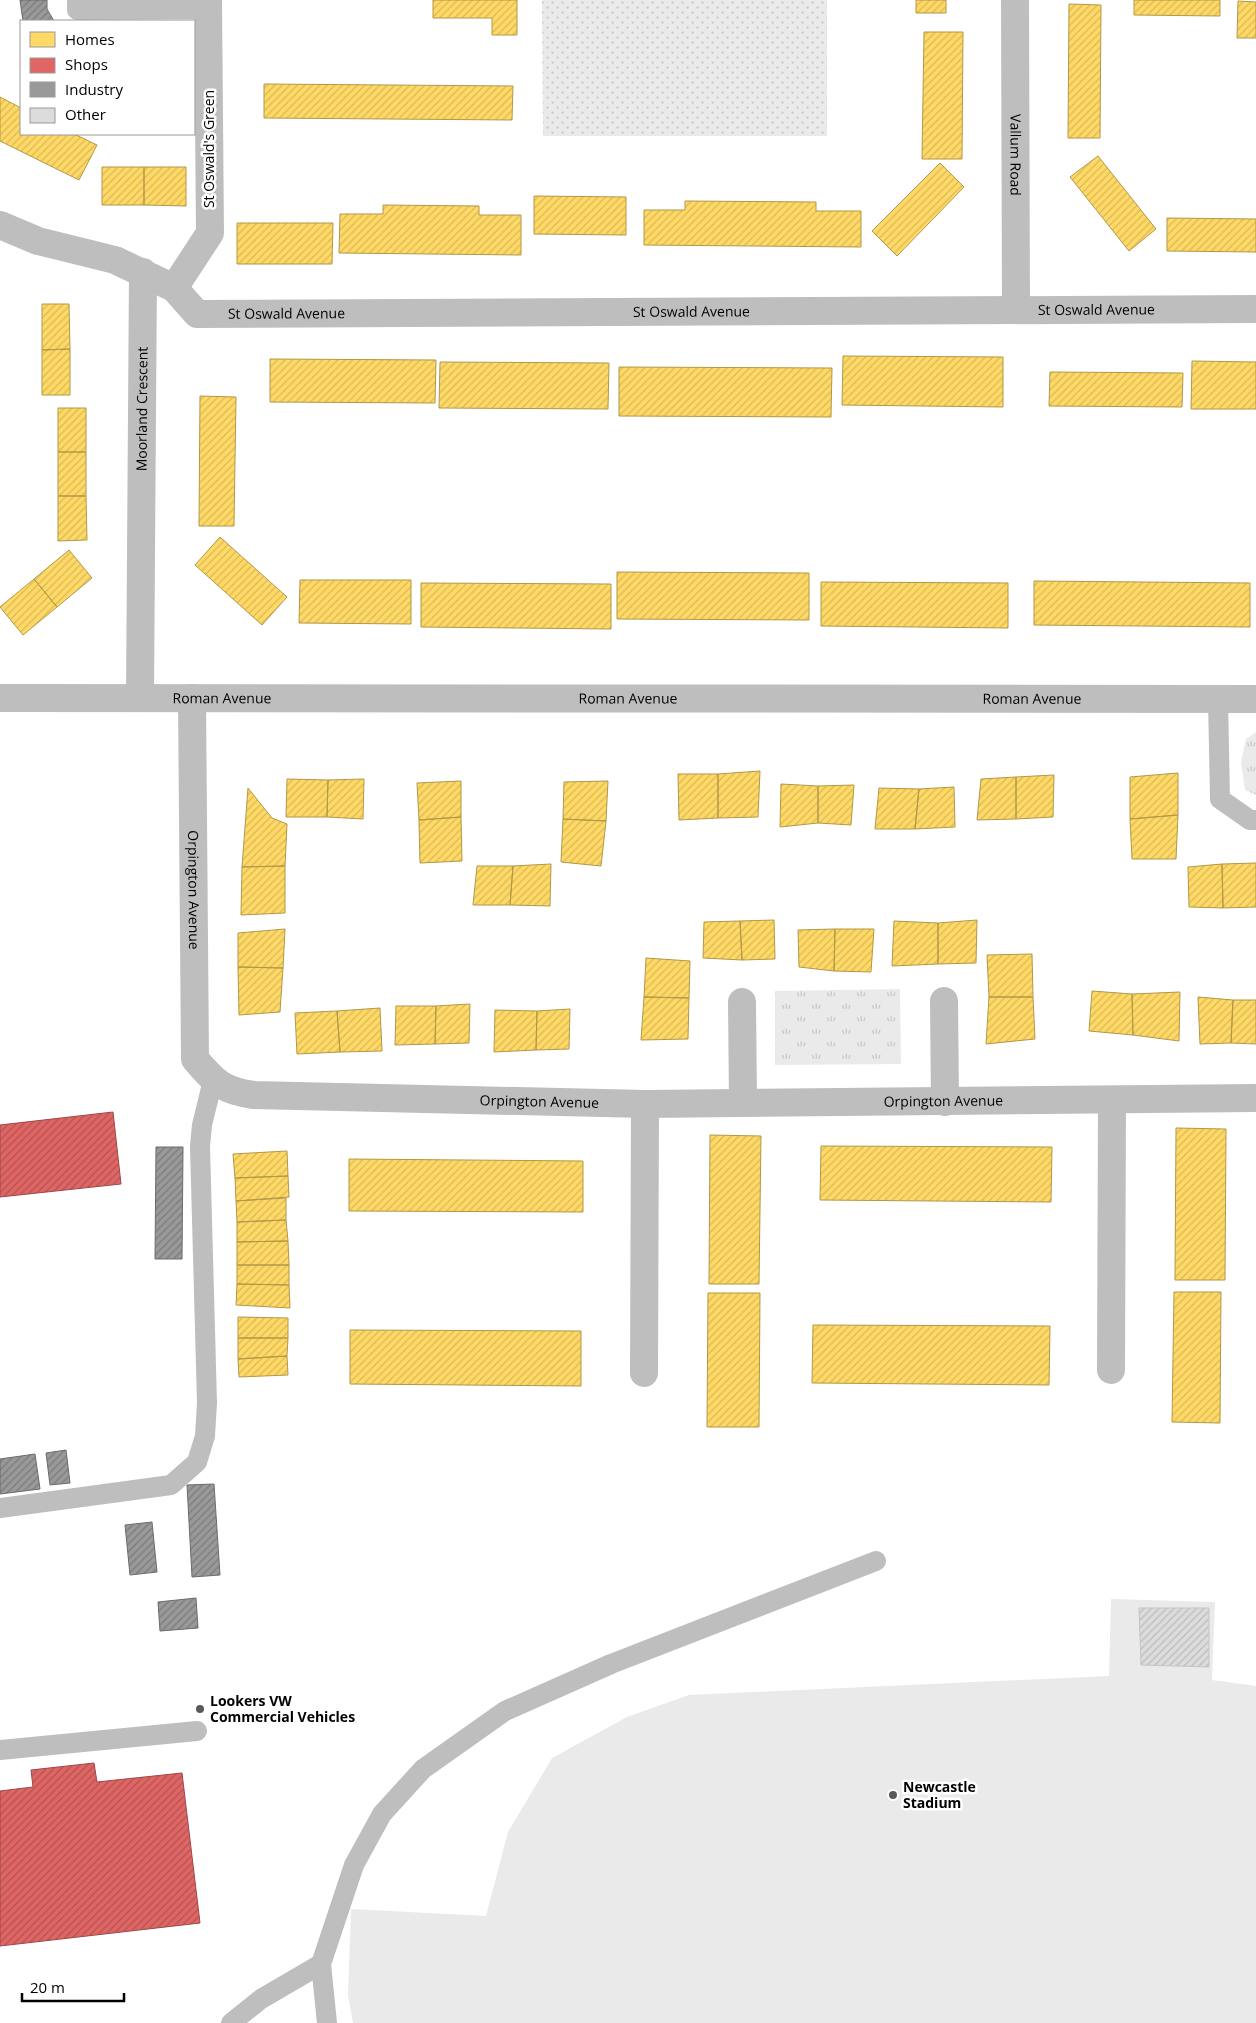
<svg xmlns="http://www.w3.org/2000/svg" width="1256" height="2023" viewBox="0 0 1256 2023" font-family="'Open Sans',sans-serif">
<defs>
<pattern id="grass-tufts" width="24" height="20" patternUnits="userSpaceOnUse" patternTransform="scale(1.25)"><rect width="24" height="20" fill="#eaeaea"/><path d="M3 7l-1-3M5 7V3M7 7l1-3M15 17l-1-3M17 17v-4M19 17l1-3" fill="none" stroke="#c7c7c7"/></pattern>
<pattern id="park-dots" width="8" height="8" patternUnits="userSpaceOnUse" patternTransform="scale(1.25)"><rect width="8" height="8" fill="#eaeaea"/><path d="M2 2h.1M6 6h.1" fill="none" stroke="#c7c7c7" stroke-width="1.8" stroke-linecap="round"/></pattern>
<pattern id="homes-hatch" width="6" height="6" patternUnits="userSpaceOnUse" patternTransform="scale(1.25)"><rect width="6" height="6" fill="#ffd966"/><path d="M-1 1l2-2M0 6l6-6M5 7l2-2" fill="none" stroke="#d9b857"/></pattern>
<pattern id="shops-hatch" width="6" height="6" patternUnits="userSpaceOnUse" patternTransform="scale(1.25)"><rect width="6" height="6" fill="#e06666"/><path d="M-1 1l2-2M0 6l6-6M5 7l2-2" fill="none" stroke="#b35252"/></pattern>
<pattern id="industry-hatch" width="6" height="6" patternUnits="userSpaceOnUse" patternTransform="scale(1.25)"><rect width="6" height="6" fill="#999"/><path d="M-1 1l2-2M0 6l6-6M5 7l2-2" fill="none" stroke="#7a7a7a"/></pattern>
<pattern id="building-hatch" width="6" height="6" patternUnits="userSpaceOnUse" patternTransform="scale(1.25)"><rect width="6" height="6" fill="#dcdcdc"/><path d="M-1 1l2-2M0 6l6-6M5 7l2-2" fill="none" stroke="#bbb"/></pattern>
</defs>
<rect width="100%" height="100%" fill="#fff"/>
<!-- grass -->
<path fill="url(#grass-tufts)" d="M 1256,732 L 1256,795 L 1245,790 L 1241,762 L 1246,739 Z
M 900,989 L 901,1064 L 775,1065 L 775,991 Z"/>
<!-- park -->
<path fill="url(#park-dots)" d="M 542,0 L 827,0 L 827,136 L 543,136 Z"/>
<!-- pitch -->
<path fill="#eaeaea" d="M 1111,1599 L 1215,1602 L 1212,1680 L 1256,1686 L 1256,2023 L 353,2023 L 348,1995 L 351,1909 L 486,1916 L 508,1832 L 552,1758 L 627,1717 L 689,1695 L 1109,1676 Z"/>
<!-- homes -->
<path fill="url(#homes-hatch)" stroke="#b29847" d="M 433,0 L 517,0 L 517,35 L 492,35 L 492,18 L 433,18 Z
M 916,0 L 946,0 L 946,13 L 916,13 Z
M 1134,0 L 1220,0 L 1220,16 L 1134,15 Z
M 1238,1 L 1256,2 L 1256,38 L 1237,38 Z
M 1069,4 L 1101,5 L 1100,138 L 1068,138 Z
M 924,32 L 963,32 L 962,159 L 922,159 Z
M 264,84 L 513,86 L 512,120 L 264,118 Z
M 0,97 L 21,108 L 21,134 L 74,134 L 97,145 L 79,180 L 0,141 Z
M 1098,156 L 1156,229 L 1129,251 L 1070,177 Z
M 940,163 L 964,187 L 897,256 L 872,231 Z
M 102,167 L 144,167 L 144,205 L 102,205 Z
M 144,167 L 186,167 L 186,206 L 144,205 Z
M 534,196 L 626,197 L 626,235 L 534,234 Z
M 685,201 L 816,202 L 816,211 L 861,211 L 861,247 L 644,245 L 644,210 L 685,210 Z
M 383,205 L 479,206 L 479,215 L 521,215 L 521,255 L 339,253 L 340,214 L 383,214 Z
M 1167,218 L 1256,219 L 1256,252 L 1167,251 Z
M 237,223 L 333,223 L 332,264 L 237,264 Z
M 42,304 L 69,304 L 70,349 L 42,350 Z
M 70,349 L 70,395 L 42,395 L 42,350 Z
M 843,356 L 1003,357 L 1003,407 L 842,405 Z
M 270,359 L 436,360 L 435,403 L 270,402 Z
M 1192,361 L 1256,362 L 1256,409 L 1191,409 Z
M 440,362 L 609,363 L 608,409 L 439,408 Z
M 619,367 L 832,368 L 831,417 L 619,416 Z
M 1050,372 L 1183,373 L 1182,407 L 1049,406 Z
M 200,396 L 236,397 L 234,526 L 199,526 Z
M 58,408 L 86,408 L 86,452 L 58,452 Z
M 58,452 L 86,452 L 86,496 L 58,496 Z
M 58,496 L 86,496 L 87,540 L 58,541 Z
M 220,537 L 287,597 L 262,625 L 195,565 Z
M 69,550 L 92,578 L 57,607 L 34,579 Z
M 617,572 L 809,573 L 809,620 L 617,619 Z
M 34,579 L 57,607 L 23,635 L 0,607 Z
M 300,580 L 411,580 L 411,624 L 299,623 Z
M 1034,581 L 1250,583 L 1250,627 L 1034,625 Z
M 821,582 L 1008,583 L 1008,628 L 821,626 Z
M 421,583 L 611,584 L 611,629 L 421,627 Z
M 760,771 L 758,817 L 718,818 L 718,774 Z
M 1178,773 L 1178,815 L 1130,819 L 1130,777 Z
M 678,774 L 718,774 L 718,818 L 679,820 Z
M 1054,775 L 1053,817 L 1016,819 L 1016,777 Z
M 1016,777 L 1016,819 L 977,820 L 981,779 Z
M 287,779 L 328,780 L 327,817 L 286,817 Z
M 364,779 L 363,819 L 327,817 L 328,780 Z
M 461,781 L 461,817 L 419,820 L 417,783 Z
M 608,781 L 606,821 L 563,819 L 564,782 Z
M 781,784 L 818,786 L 818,823 L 780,827 Z
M 854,785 L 851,825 L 818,823 L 818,786 Z
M 954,787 L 955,827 L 915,829 L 919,789 Z
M 248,788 L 272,818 L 287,824 L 285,866 L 242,867 Z
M 879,788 L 919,789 L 915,829 L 875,829 Z
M 1178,815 L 1176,859 L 1132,859 L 1130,819 Z
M 461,817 L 462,861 L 420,863 L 419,820 Z
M 563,819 L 606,821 L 601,866 L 561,862 Z
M 1256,863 L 1256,907 L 1223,908 L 1222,864 Z
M 551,864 L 550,906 L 510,905 L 513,866 Z
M 1222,864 L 1223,908 L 1189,907 L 1188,867 Z
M 285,866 L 285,913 L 241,915 L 242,867 Z
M 477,866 L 513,866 L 510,905 L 473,905 Z
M 774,920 L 775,959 L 742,960 L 740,921 Z
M 977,920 L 976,963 L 938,964 L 938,923 Z
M 740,921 L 742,960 L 703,958 L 704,922 Z
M 894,921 L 938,923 L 938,964 L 892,966 Z
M 285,929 L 283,968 L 238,967 L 238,933 Z
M 835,929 L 834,971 L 799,967 L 798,930 Z
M 835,929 L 874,929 L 871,972 L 834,971 Z
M 1032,954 L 1033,997 L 989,997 L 987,955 Z
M 646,958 L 690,961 L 689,998 L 644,997 Z
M 238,967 L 283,968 L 280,1012 L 239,1015 Z
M 1092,991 L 1132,994 L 1133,1035 L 1089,1031 Z
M 1180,992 L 1179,1041 L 1133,1035 L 1132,994 Z
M 644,997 L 689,998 L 688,1039 L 641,1040 Z
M 989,997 L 1033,997 L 1035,1039 L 986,1044 Z
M 1198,997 L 1233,1000 L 1231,1043 L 1200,1044 Z
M 1233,1000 L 1256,1000 L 1256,1044 L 1231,1043 Z
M 470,1004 L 469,1043 L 435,1044 L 436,1006 Z
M 396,1006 L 436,1006 L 435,1044 L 395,1045 Z
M 380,1008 L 382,1051 L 340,1052 L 337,1011 Z
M 570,1009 L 569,1049 L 536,1050 L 537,1011 Z
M 495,1010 L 537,1011 L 536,1050 L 494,1052 Z
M 337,1011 L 340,1052 L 297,1054 L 295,1013 Z
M 1176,1128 L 1226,1129 L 1225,1280 L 1175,1280 Z
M 710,1135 L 761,1136 L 759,1284 L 709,1284 Z
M 821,1146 L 1052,1147 L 1051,1202 L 820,1200 Z
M 287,1151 L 288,1176 L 235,1178 L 233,1154 Z
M 349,1159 L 583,1161 L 583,1212 L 349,1211 Z
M 288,1176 L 289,1197 L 236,1201 L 235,1178 Z
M 286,1198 L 286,1220 L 237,1222 L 236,1201 Z
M 286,1220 L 288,1241 L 237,1242 L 237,1222 Z
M 288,1241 L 289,1265 L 237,1265 L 237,1242 Z
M 237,1265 L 289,1265 L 289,1285 L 237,1284 Z
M 237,1284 L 289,1285 L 290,1308 L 236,1305 Z
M 1174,1292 L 1221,1292 L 1220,1423 L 1172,1422 Z
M 708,1293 L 760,1293 L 759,1427 L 707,1427 Z
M 238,1317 L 288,1318 L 288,1338 L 238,1338 Z
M 813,1325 L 1050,1326 L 1049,1385 L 812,1383 Z
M 350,1330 L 581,1331 L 581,1386 L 350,1384 Z
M 238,1338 L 288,1338 L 287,1356 L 238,1359 Z
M 287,1356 L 288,1375 L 239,1377 L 238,1359 Z"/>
<!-- shops -->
<path fill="url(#shops-hatch)" stroke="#9d4747" d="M 113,1112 L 121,1184 L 0,1197 L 0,1125 Z
M 94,1763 L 97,1782 L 182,1773 L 200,1923 L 0,1946 L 0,1791 L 33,1787 L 31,1770 Z"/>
<!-- industry -->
<path fill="url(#industry-hatch)" stroke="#6b6b6b" d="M 20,0 L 47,0 L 47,9 L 54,21 L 23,21 Z
M 156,1147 L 183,1147 L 182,1259 L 155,1259 Z
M 66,1450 L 70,1483 L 50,1485 L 46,1453 Z
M 35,1454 L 40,1489 L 0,1494 L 0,1459 Z
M 214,1484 L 220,1575 L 192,1577 L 187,1485 Z
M 152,1522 L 157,1572 L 130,1575 L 125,1525 Z
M 196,1598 L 198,1628 L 160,1631 L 158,1602 Z"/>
<!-- building -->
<path fill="url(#building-hatch)" stroke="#c5c5c5" d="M 1139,1608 L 1209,1608 L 1209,1667 L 1141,1665 Z"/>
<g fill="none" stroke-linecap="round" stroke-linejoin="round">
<!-- service -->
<path stroke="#bebebe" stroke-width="20" d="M 77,0 L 77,10 L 208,9
M 1218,699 L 1220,799 L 1250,820 L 1256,820
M 0,1508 L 171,1485 L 197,1462 L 205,1436 L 207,1403 L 200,1146 L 202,1125 L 213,1080
M 0,1750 L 197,1731
M 321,1964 L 327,2023
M 231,2023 L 261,1999 L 321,1964 L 354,1865 L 382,1814 L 423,1769 L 505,1711 L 611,1664 L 876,1561"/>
<!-- minor -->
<g stroke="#bebebe" stroke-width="28">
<path id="s1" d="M 1015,0 L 1016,310"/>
<path id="s2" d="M 0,225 L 38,241 L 115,260 L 174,288 L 197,314 L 1256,309"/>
<path d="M 174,288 L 210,233 L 208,0"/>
<path id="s3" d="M 140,697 L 143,272"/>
<path id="s4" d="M 192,698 L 195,1059 C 215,1083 224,1091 254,1095 L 645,1104 L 1256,1098"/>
<path d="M 944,1001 L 945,1102"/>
<path d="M 742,1002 L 743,1103"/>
<path d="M 1111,1370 L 1112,1101"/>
<path d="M 644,1373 L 645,1104"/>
</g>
<!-- tertiary -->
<path stroke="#bebebe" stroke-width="28" id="s5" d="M 0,698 L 1256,699"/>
</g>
<!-- markers -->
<g fill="#595959" stroke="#fff" stroke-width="2">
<circle cx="200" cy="1709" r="5"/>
<circle cx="893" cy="1795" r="5"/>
</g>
<g text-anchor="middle" stroke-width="5" stroke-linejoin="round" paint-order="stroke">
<!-- street labels -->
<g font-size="14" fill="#000" stroke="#fff">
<text transform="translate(209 149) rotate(-90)" y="5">St Oswald's Green</text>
<text dy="5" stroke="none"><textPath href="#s1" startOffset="155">Vallum Road</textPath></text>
<text dy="5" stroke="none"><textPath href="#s2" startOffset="1120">St Oswald Avenue</textPath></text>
<text dy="5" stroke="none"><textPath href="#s2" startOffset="715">St Oswald Avenue</textPath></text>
<text dy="5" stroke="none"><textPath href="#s2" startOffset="310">St Oswald Avenue</textPath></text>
<text dy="5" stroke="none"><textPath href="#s3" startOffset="288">Moorland Crescent</textPath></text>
<text dy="5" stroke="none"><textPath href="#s5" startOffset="222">Roman Avenue</textPath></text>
<text dy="5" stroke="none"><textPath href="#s5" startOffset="628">Roman Avenue</textPath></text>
<text dy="5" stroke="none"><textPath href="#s5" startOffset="1032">Roman Avenue</textPath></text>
<text dy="5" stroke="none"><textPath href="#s4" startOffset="192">Orpington Avenue</textPath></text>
<text dy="5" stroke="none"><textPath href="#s4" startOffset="718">Orpington Avenue</textPath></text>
<text dy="5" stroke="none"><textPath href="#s4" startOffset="1122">Orpington Avenue</textPath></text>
</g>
<!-- poi labels -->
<g font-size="14" font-weight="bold" fill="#000" stroke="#fff" text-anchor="start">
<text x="210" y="1706">Lookers VW<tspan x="210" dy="16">Commercial Vehicles</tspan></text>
<text x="903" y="1792">Newcastle<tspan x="903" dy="16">Stadium</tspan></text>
</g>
</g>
<!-- legend -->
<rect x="20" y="20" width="175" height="115" fill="#ffffff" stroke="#999999"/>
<rect x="30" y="32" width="25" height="15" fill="#ffd966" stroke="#999999"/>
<text x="65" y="45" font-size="15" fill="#000000">Homes</text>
<rect x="30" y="58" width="25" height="15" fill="#e06666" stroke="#999999"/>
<text x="65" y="70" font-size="15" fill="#000000">Shops</text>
<rect x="30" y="82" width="25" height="15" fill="#999999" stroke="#999999"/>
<text x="65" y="95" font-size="15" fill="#000000">Industry</text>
<rect x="30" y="108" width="25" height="15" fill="#dcdcdc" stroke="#999999"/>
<text x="65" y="120" font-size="15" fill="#000000">Other</text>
<!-- scale -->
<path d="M22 1993v8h102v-8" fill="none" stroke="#000000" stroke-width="2.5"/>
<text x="30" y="1993" font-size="15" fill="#000000" stroke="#ffffff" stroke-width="4" paint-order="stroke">20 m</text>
</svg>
